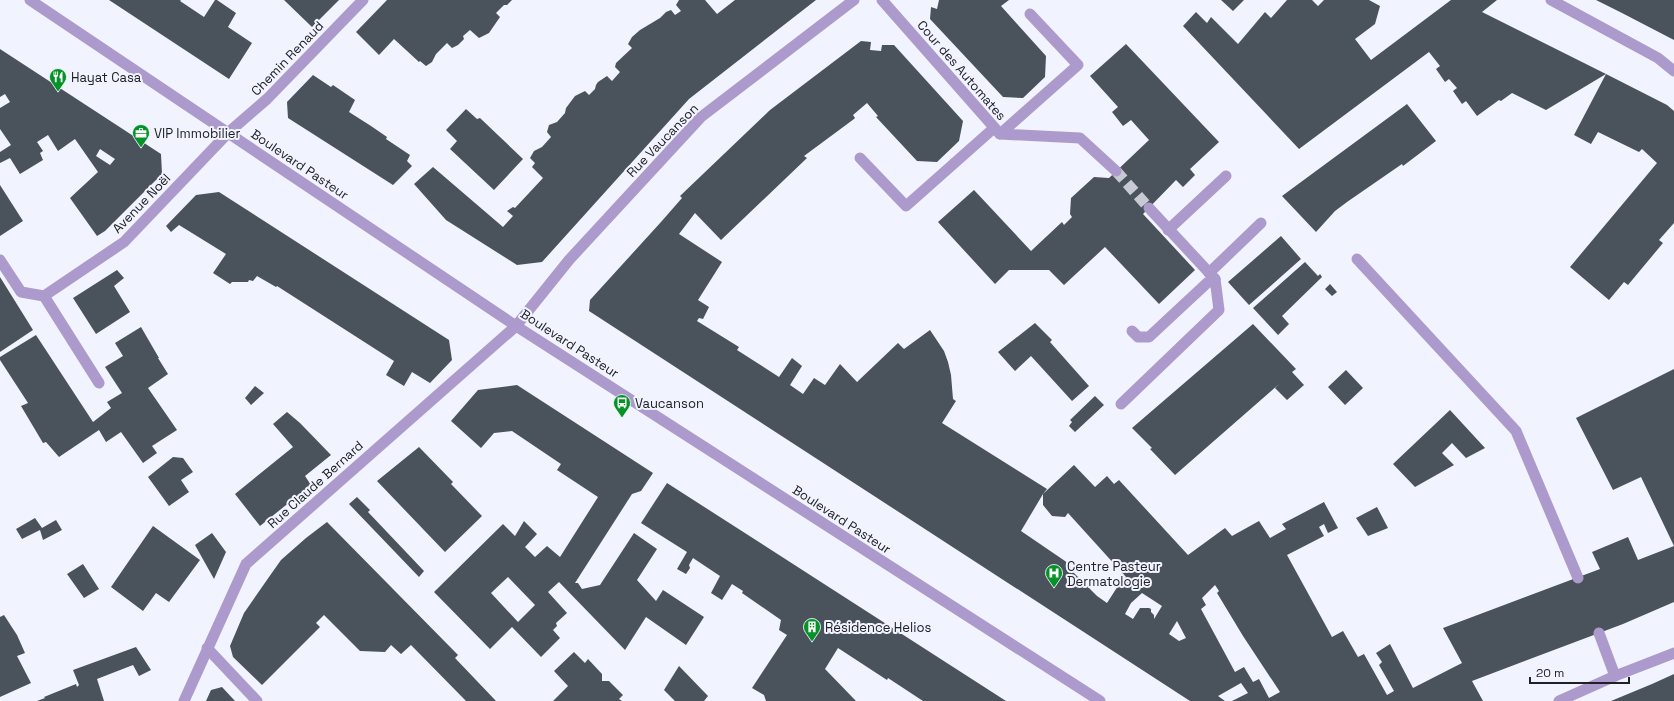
<svg xmlns="http://www.w3.org/2000/svg" width="1674" height="701" viewBox="0 0 1674 701" font-family="'Space Grotesk',sans-serif">
<rect width="100%" height="100%" fill="#f1f3fe"/>
<!-- building -->
<path fill="#4a525b" fill-rule="evenodd" d="M 109,0 L 181,0 L 180,1 L 204,17 L 215,0 L 217,0 L 236,13 L 228,27 L 252,43 L 229,79 Z
M 284,0 L 339,0 L 312,27 Z
M 387,0 L 512,0 L 507,5 L 504,5 L 496,13 L 500,17 L 489,33 L 479,38 L 470,30 L 463,36 L 464,39 L 458,45 L 452,48 L 447,43 L 436,54 L 432,62 L 426,66 L 420,61 L 419,62 L 394,39 L 379,55 L 356,32 Z
M 679,0 L 705,0 L 717,14 L 735,0 L 816,0 L 689,99 L 542,262 L 517,265 L 446,220 L 414,184 L 433,167 L 503,227 L 513,216 L 507,211 L 513,207 L 515,208 L 543,178 L 532,167 L 535,163 L 530,158 L 534,151 L 542,147 L 551,137 L 547,132 L 549,125 L 557,122 L 565,113 L 566,108 L 575,96 L 585,91 L 589,95 L 595,89 L 596,85 L 598,82 L 607,76 L 612,81 L 620,72 L 615,67 L 616,63 L 632,48 L 628,44 L 632,37 L 640,30 L 660,18 L 666,12 L 671,10 L 675,15 L 681,11 L 676,5 Z
M 939,0 L 1009,0 L 1001,6 L 1046,56 L 1045,77 L 1023,98 L 1003,97 L 930,19 L 931,7 L 937,9 Z
M 1221,0 L 1244,0 L 1233,11 Z
M 1287,0 L 1312,0 L 1318,6 L 1324,0 L 1369,0 L 1380,6 L 1375,24 L 1355,39 L 1371,60 L 1451,0 L 1497,0 L 1482,12 L 1606,74 L 1546,110 L 1512,93 L 1501,101 L 1499,100 L 1477,116 L 1466,101 L 1462,104 L 1453,91 L 1457,88 L 1449,79 L 1445,82 L 1436,69 L 1440,66 L 1429,52 L 1299,149 L 1183,26 L 1196,12 L 1207,23 L 1211,17 L 1238,44 L 1265,12 L 1271,18 Z
M 1596,0 L 1674,0 L 1674,40 L 1622,13 Z
M 861,41 L 871,42 L 870,50 L 881,51 L 882,45 L 894,45 L 963,121 L 959,141 L 937,162 L 917,161 L 876,117 L 878,116 L 867,103 L 853,115 L 855,118 L 854,119 L 804,156 L 807,158 L 721,240 L 695,213 L 679,234 L 722,262 L 698,300 L 709,307 L 703,319 L 699,318 L 697,321 L 739,347 L 737,350 L 779,377 L 792,358 L 802,366 L 790,385 L 803,394 L 814,378 L 825,385 L 840,364 L 857,382 L 898,343 L 904,349 L 930,330 L 944,351 L 948,362 L 951,375 L 953,399 L 956,401 L 942,423 L 1047,489 L 1043,494 L 1074,465 L 1095,487 L 1107,476 L 1114,484 L 1119,480 L 1188,555 L 1225,528 L 1232,536 L 1259,521 L 1270,538 L 1286,529 L 1282,524 L 1324,502 L 1338,528 L 1328,533 L 1324,524 L 1319,527 L 1324,536 L 1287,555 L 1332,637 L 1343,631 L 1358,657 L 1364,654 L 1387,695 L 1394,691 L 1379,665 L 1382,662 L 1376,653 L 1390,644 L 1413,688 L 1462,663 L 1443,628 L 1600,569 L 1592,552 L 1628,537 L 1638,560 L 1674,546 L 1641,477 L 1613,490 L 1576,418 L 1674,369 L 1674,602 L 1623,624 L 1472,681 L 1483,701 L 1232,701 L 1248,693 L 1241,683 L 1218,696 L 1225,701 L 1190,701 L 589,311 L 590,300 L 661,222 L 682,198 L 680,196 L 770,110 ZM 1043,494 L 1043,505 L 1052,516 L 1065,517 L 1068,513 L 1126,577 L 1116,589 L 1107,603 L 1097,596 L 1072,571 L 1070,565 L 1065,561 L 1021,531 ZM 1215,585 L 1219,591 L 1217,593 L 1243,636 L 1280,692 L 1269,698 L 1259,679 L 1253,682 L 1244,667 L 1235,672 L 1201,609 L 1206,605 L 1202,598 ZM 1142,593 L 1162,606 L 1154,619 L 1154,615 L 1151,612 L 1151,609 L 1149,608 L 1140,608 L 1133,619 L 1125,614 L 1131,603 ZM 1177,621 L 1186,638 L 1179,641 L 1169,634 Z
M 1126,44 L 1219,142 L 1190,169 L 1195,175 L 1183,187 L 1176,180 L 1143,214 L 1195,270 L 1159,304 L 1105,247 L 1064,285 L 1049,270 L 1009,270 L 995,284 L 938,222 L 974,190 L 1031,251 L 1062,222 L 1064,225 L 1072,217 L 1070,214 L 1071,198 L 1094,177 L 1109,178 L 1149,140 L 1131,120 L 1123,126 L 1112,112 L 1118,107 L 1090,76 Z
M 0,49 L 161,154 L 162,174 L 105,231 L 97,236 L 70,198 L 98,172 L 75,139 L 58,151 L 48,135 L 37,142 L 43,151 L 40,153 L 43,160 L 20,174 L 10,158 L 0,163 L 0,152 L 11,145 L 0,129 L 0,108 L 10,102 L 5,94 L 0,97 ZM 100,149 L 115,159 L 110,165 L 96,156 Z
M 1606,74 L 1667,105 L 1674,111 L 1674,223 L 1659,240 L 1663,243 L 1628,285 L 1624,282 L 1609,300 L 1570,267 L 1657,163 L 1642,149 L 1639,152 L 1598,132 L 1591,144 L 1574,135 Z
M 313,75 L 331,87 L 333,85 L 355,100 L 349,112 L 371,126 L 387,137 L 386,139 L 410,155 L 407,161 L 412,166 L 393,185 L 288,118 L 287,102 Z
M 1407,104 L 1436,141 L 1403,166 L 1402,164 L 1347,202 L 1335,211 L 1316,232 L 1282,196 Z
M 466,109 L 477,119 L 480,118 L 523,159 L 494,190 L 450,149 L 457,141 L 446,130 Z
M 0,185 L 23,221 L 0,236 Z
M 219,192 L 449,340 L 452,360 L 430,383 L 412,372 L 404,386 L 386,375 L 394,361 L 277,286 L 276,287 L 257,276 L 253,281 L 249,280 L 248,282 L 232,282 L 230,284 L 213,273 L 226,254 L 179,225 L 171,232 L 166,226 L 196,195 Z
M 1281,236 L 1301,259 L 1249,305 L 1228,282 Z
M 1305,262 L 1318,276 L 1320,274 L 1322,277 L 1282,316 L 1289,324 L 1278,335 L 1253,308 Z
M 117,270 L 124,278 L 114,286 L 130,312 L 96,334 L 73,298 Z
M 0,277 L 33,330 L 0,352 Z
M 1330,284 L 1337,292 L 1332,296 L 1325,289 Z
M 1035,323 L 1052,340 L 1050,342 L 1089,386 L 1072,401 L 1031,356 L 1015,371 L 998,352 Z
M 1253,324 L 1296,369 L 1292,372 L 1304,385 L 1287,400 L 1275,388 L 1279,384 L 1175,475 L 1150,449 L 1152,448 L 1132,428 Z
M 141,327 L 159,358 L 158,358 L 168,374 L 148,388 L 177,430 L 152,446 L 157,453 L 143,463 L 121,432 L 106,442 L 99,430 L 59,457 L 46,442 L 43,443 L 21,406 L 28,403 L 0,360 L 0,357 L 36,335 L 93,422 L 111,408 L 107,402 L 122,393 L 105,367 L 123,356 L 115,343 Z
M 1346,370 L 1363,388 L 1345,405 L 1328,387 Z
M 517,385 L 653,473 L 641,491 L 632,494 L 575,583 L 578,583 L 582,589 L 600,585 L 634,533 L 657,549 L 637,580 L 656,601 L 663,590 L 704,617 L 686,645 L 646,617 L 625,650 L 559,582 L 548,592 L 567,613 L 556,623 L 557,626 L 553,630 L 560,638 L 541,657 L 512,627 L 490,649 L 434,592 L 503,524 L 515,536 L 524,521 L 537,534 L 525,547 L 535,557 L 547,546 L 560,557 L 598,497 L 557,470 L 561,464 L 512,431 L 494,433 L 481,448 L 451,421 L 478,390 ZM 508,577 L 535,605 L 518,622 L 491,593 Z
M 255,386 L 264,393 L 251,405 L 245,398 Z
M 1095,396 L 1104,405 L 1075,432 L 1069,426 L 1072,422 L 1070,420 Z
M 1450,410 L 1485,448 L 1466,458 L 1452,443 L 1442,453 L 1454,465 L 1415,487 L 1393,464 Z
M 287,412 L 300,423 L 331,455 L 305,476 L 311,485 L 260,526 L 235,494 L 293,447 L 273,424 Z
M 419,447 L 453,482 L 451,484 L 482,516 L 445,552 L 377,481 Z
M 173,457 L 183,458 L 193,472 L 181,480 L 189,492 L 169,506 L 148,477 Z
M 667,483 L 821,582 L 1006,701 L 923,701 L 888,678 L 887,680 L 838,648 L 825,669 L 856,701 L 766,701 L 764,695 L 752,688 L 787,635 L 779,630 L 781,620 L 742,593 L 743,591 L 732,584 L 722,600 L 711,593 L 720,576 L 693,558 L 689,565 L 690,568 L 686,574 L 677,569 L 687,552 L 641,523 Z
M 357,497 L 370,510 L 368,512 L 424,571 L 419,577 L 349,504 Z
M 1377,507 L 1388,528 L 1368,536 L 1356,518 Z
M 35,518 L 42,528 L 56,520 L 62,530 L 43,540 L 40,530 L 22,539 L 16,529 Z
M 327,522 L 458,655 L 455,658 L 496,701 L 466,701 L 411,645 L 401,654 L 391,645 L 385,652 L 360,651 L 324,615 L 316,623 L 320,627 L 262,685 L 233,657 L 230,646 L 244,613 L 269,577 L 281,560 L 306,538 Z
M 153,526 L 200,560 L 169,602 L 156,593 L 143,611 L 111,587 Z
M 212,533 L 226,552 L 214,579 L 195,545 Z
M 83,564 L 99,589 L 84,598 L 67,574 Z
M 4,615 L 17,635 L 25,653 L 17,656 L 31,683 L 0,697 L 0,617 Z
M 136,647 L 151,670 L 139,676 L 133,665 L 97,679 L 104,701 L 37,701 L 45,698 L 44,697 L 76,684 L 77,687 L 79,685 L 73,670 Z
M 574,652 L 585,663 L 588,659 L 602,674 L 602,681 L 609,681 L 623,695 L 619,699 L 622,701 L 553,701 L 568,686 L 554,671 Z
M 679,666 L 708,696 L 704,701 L 675,701 L 664,690 Z
M 1674,674 L 1674,701 L 1611,701 L 1652,684 Z
M 222,687 L 235,701 L 206,701 L 211,690 Z"/>
<g fill="none" stroke-linecap="round" stroke-linejoin="round">
<!-- minor-tunnel -->
<path stroke="#c7c9d3" stroke-width="11" stroke-dasharray="11 5.5" stroke-linecap="butt" d="M 1116,171 L 1149,208"/>
<!-- service -->
<path stroke="#ad9acc" stroke-width="11" d="M 1000,134 L 1078,65 L 1030,14
M 860,158 L 906,206 L 994,128
M 1168,230 L 1226,176
M 1357,259 L 1516,431 L 1578,578
M 1209,273 L 1261,223
M 1121,404 L 1219,310 L 1215,279 L 1207,283 L 1149,337 L 1138,337 L 1132,331
M 1599,633 L 1615,676"/>
<!-- minor -->
<path stroke="#ad9acc" stroke-width="11" d="M 882,0 L 1000,134 L 1080,138 L 1116,171
M 1551,0 L 1658,58 L 1674,71
M 1149,208 L 1215,279
M 0,260 L 21,292 L 44,296 L 124,242 L 229,132 L 267,99 L 363,0
M 44,296 L 99,383
M 207,648 L 257,701
M 184,701 L 246,564 L 516,326 L 569,260 L 701,117 L 854,0
M 1559,701 L 1615,676 L 1674,653"/>
<!-- tertiary -->
<path stroke="#ad9acc" stroke-width="11" d="M 30,0 L 516,326 L 1100,701"/>
</g>
<!-- icons -->
<defs>
<symbol id="restaurant-pin" viewBox="-11 -11 22 30"><path d="M0 17L-7.5 6A9.5 9.5 0 1 1 7.5 6Z" fill="#059327" stroke="#f1f3fe"/><path d="M-5-6h1v4h1v-4h1v4h1v-4h1v5L-1.5 .5V6h-2V.5L-5-1ZM5-6V6H3V1.5H1.5Q1.5-4 5-6Z" fill="#fff"/></symbol>
<symbol id="office-pin" viewBox="-11 -11 22 30"><path d="M0 17L-7.5 6A9.5 9.5 0 1 1 7.5 6Z" fill="#059327" stroke="#f1f3fe"/><path d="M-6-3h4V-5.5h4V-3h4V5H-6ZM-1-4.5V-3h2v-1.5ZM-6 0V1H6V0Z" fill="#fff"/></symbol>
<symbol id="bus-pin" viewBox="-11 -11 22 30"><path d="M0 17L-7.5 6A9.5 9.5 0 1 1 7.5 6Z" fill="#059327" stroke="#f1f3fe"/><path d="M-5-6H5V4H4V6H2V4H-2V6H-4V4H-5ZM-3.5-4V0h7V-4ZM-3.5 1.2v1.5H-2V1.2ZM2 1.2v1.5H3.5V1.2Z" fill="#fff"/></symbol>
<symbol id="hospital-pin" viewBox="-11 -11 22 30"><path d="M0 17L-7.5 6A9.5 9.5 0 1 1 7.5 6Z" fill="#059327" stroke="#f1f3fe"/><path d="M-5-5h3v3.5h4V-5h3V5h-3V1.5h-4V5h-3Z" fill="#fff"/></symbol>
<symbol id="building-pin" viewBox="-11 -11 22 30"><path d="M0 17L-7.5 6A9.5 9.5 0 1 1 7.5 6Z" fill="#059327" stroke="#f1f3fe"/><path d="M-4-6H4V6H1V3H-1V6H-4ZM-2.5-4.3h1.7v1.8h-1.7ZM.8-4.3h1.7v1.8H.8ZM-2.5-1h1.7V.8h-1.7ZM.8-1h1.7V.8H.8Z" fill="#fff"/></symbol>
</defs>
<g fill-rule="evenodd">
<use href="#restaurant-pin" x="48" y="67" width="20" height="27"/>
<use href="#office-pin" x="131" y="123" width="20" height="27"/>
<use href="#bus-pin" x="612" y="393" width="20" height="27"/>
<use href="#hospital-pin" x="1044" y="563" width="20" height="27"/>
<use href="#building-pin" x="802" y="617" width="20" height="27"/>
</g>
<g text-anchor="middle" stroke-width="4" stroke-linejoin="round" paint-order="stroke">
<!-- street labels -->
<g font-size="13" fill="#202126" stroke="#f1f3fe">
<text transform="translate(287 58) rotate(-46)" y="5">Chemin Renaud</text>
<text transform="translate(962 70) rotate(49)" y="5">Cour des Automates</text>
<text transform="translate(662 140) rotate(-46)" y="5">Rue Vaucanson</text>
<text transform="translate(300 164) rotate(34)" y="5">Boulevard Pasteur</text>
<text transform="translate(141 203) rotate(-46)" y="5">Avenue Noël</text>
<text transform="translate(570 343) rotate(33)" y="5">Boulevard Pasteur</text>
<text transform="translate(315 484) rotate(-42)" y="5">Rue Claude Bernard</text>
<text transform="translate(842 519) rotate(33)" y="5">Boulevard Pasteur</text>
</g>
<!-- poi labels -->
<g font-size="13" fill="#202126" stroke="#f1f3fe" text-anchor="start">
<text x="71" y="82">Hayat Casa</text>
<text x="154" y="138">VIP Immobilier</text>
<text x="635" y="408">Vaucanson</text>
<text x="1067" y="571">Centre Pasteur<tspan x="1067" dy="15">Dermatologie</tspan></text>
<text x="825" y="632">Résidence Helios</text>
</g>
</g>
<!-- scale -->
<path d="M1530 677v6h99v-6" fill="none" stroke="#202126" stroke-width="2"/>
<text x="1536" y="677" font-size="12" fill="#202126" stroke="#f1f3fe" stroke-width="3" paint-order="stroke">20 m</text>
</svg>
